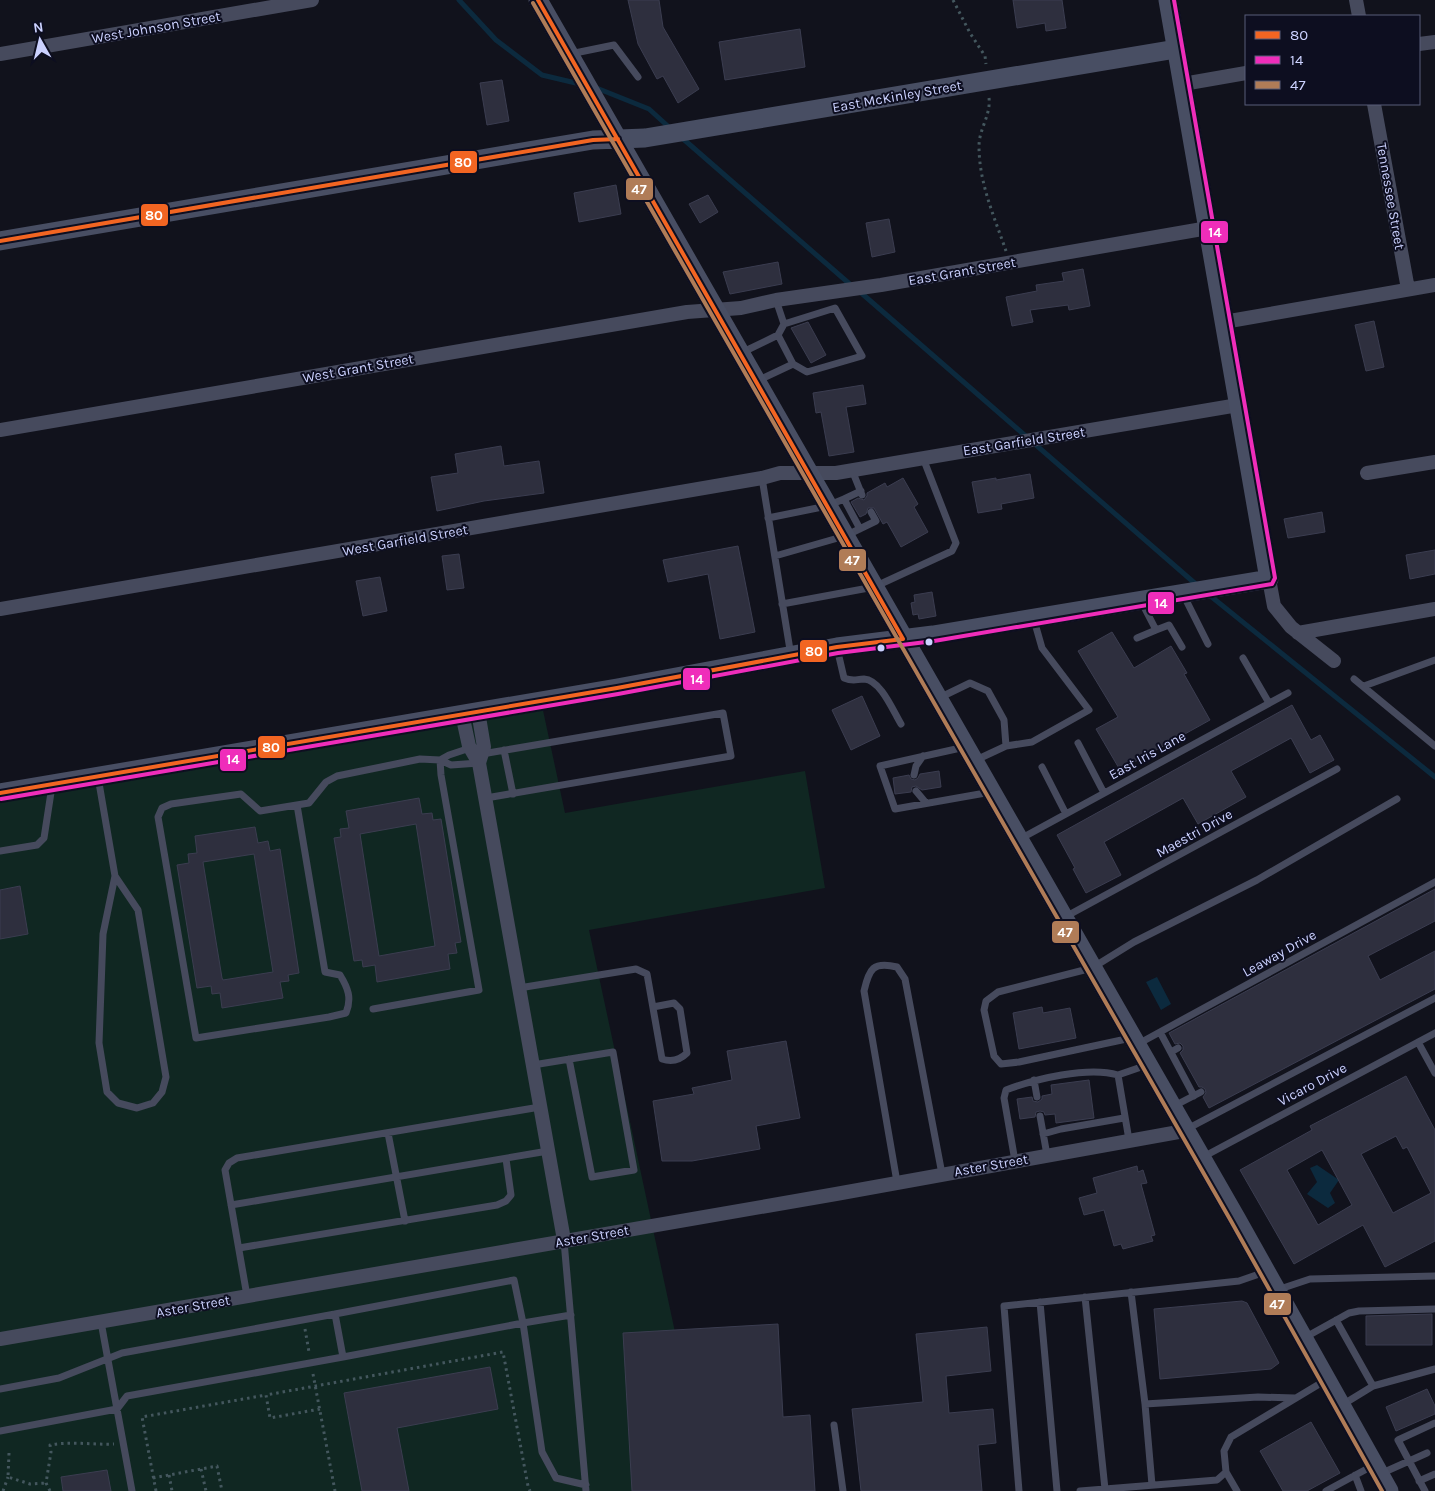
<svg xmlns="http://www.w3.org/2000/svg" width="1435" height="1491" viewBox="0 0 1435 1491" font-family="Karla,sans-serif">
<rect width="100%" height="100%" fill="#11121c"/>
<!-- green -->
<path fill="#102722" d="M 541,701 L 565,813 L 805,771 L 825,888 L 589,930 L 709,1491 L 0,1491 L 0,792 Z"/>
<!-- water -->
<path fill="#0c2a3e" d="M 1157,977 L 1171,1004 L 1161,1010 L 1146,982 Z
M 1317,1165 L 1339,1180 L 1330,1193 L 1335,1203 L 1328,1208 L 1307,1194 L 1317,1182 L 1310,1168 Z"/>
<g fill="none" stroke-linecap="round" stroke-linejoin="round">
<!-- stream -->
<path stroke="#0c2a3e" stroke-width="5" d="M 459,0 L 496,40 L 542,75 L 580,84
M 594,87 L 649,109 L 671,129
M 681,137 L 852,286
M 859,291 L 1198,586
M 1208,594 L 1435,777"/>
</g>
<!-- building -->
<path fill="#2e2f3e" stroke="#3b3d50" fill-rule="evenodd" d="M 628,0 L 659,0 L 663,27 L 699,89 L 678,103 L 663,76 L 657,79 L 638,44 Z
M 1013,0 L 1062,0 L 1066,28 L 1046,31 L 1045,23 L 1017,28 Z
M 800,29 L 805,67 L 725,80 L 719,42 Z
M 502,80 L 509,121 L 487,125 L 480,83 Z
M 616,185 L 621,214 L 579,222 L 574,193 Z
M 708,195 L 718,212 L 700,223 L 689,204 Z
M 889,219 L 895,252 L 872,257 L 866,223 Z
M 778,262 L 782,284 L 730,294 L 723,272 Z
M 1083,269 L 1090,306 L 1069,310 L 1068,305 L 1030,310 L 1033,322 L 1012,326 L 1006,297 L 1037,291 L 1036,285 L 1064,281 L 1062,273 Z
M 1374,321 L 1384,367 L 1366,371 L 1355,325 Z
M 808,322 L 826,355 L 811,363 L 791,328 Z
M 863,385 L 866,404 L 846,407 L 854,452 L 829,456 L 821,412 L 816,413 L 813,393 Z
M 501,446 L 504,466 L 539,461 L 544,493 L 484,501 L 437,511 L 431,477 L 458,473 L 455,454 Z
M 1030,474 L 1034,498 L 1001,504 L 1002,509 L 978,513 L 972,482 L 996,478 L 996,480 Z
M 903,478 L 918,504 L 914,507 L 928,532 L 901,547 L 887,522 L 883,524 L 874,508 L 868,508 L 866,514 L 860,517 L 851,502 L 858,498 L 864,500 L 867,496 L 867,493 L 885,483 L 887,487 Z
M 1322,512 L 1325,532 L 1288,538 L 1284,519 Z
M 738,546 L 755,632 L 720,639 L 708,574 L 668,582 L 663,560 Z
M 1435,550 L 1435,574 L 1410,579 L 1406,555 Z
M 459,554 L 464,588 L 447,590 L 442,556 Z
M 380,577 L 387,611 L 363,616 L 356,581 Z
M 932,592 L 936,616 L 919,619 L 918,614 L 913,615 L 911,603 L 915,602 L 914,595 Z
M 1112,632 L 1134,668 L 1171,646 L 1187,673 L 1184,674 L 1210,720 L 1120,770 L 1096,729 L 1118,717 L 1078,651 Z
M 862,696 L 880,736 L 851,750 L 832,710 Z
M 1292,705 L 1311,740 L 1320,735 L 1334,760 L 1310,773 L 1291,738 L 1231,771 L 1246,797 L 1198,824 L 1183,798 L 1104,842 L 1121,875 L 1086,893 L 1073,869 L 1075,868 L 1057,835 Z
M 939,771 L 941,787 L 922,790 L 916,786 L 912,787 L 911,792 L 895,794 L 893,778 L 909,775 L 911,779 L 915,780 L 918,778 L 920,774 Z
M 419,798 L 422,814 L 432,813 L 433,820 L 441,819 L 461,942 L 455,943 L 457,953 L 448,954 L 450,969 L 377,982 L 375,965 L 363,967 L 362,960 L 354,961 L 334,838 L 341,837 L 340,829 L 349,828 L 346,811 ZM 416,824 L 435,946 L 379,956 L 360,834 Z
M 255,827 L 258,843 L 268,841 L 270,851 L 280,849 L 299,973 L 288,975 L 289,981 L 280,982 L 283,998 L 222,1008 L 220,993 L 212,994 L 211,986 L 197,988 L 177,865 L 189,863 L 188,854 L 197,853 L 195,836 ZM 254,854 L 273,972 L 223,980 L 222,978 L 203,862 Z
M 20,886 L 28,934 L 0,939 L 0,890 Z
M 1435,889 L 1435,921 L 1368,956 L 1380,980 L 1435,951 L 1435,989 L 1209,1108 L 1203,1097 L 1206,1093 L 1205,1089 L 1202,1087 L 1199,1087 L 1180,1053 L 1183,1050 L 1183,1046 L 1180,1043 L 1175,1044 L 1169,1033 Z
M 1042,1007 L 1043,1013 L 1070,1008 L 1076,1038 L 1019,1049 L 1013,1013 Z
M 786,1041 L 800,1118 L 756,1126 L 760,1149 L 692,1161 L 662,1161 L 653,1101 L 694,1094 L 692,1088 L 732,1080 L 727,1051 Z
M 1406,1076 L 1435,1130 L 1435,1241 L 1385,1267 L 1363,1225 L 1294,1264 L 1240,1170 L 1312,1130 L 1310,1126 ZM 1396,1136 L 1403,1149 L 1407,1147 L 1431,1193 L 1393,1213 L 1361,1154 ZM 1322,1150 L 1352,1205 L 1318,1225 L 1287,1170 Z
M 1089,1080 L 1094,1118 L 1056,1123 L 1055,1114 L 1045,1115 L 1044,1112 L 1040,1111 L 1036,1112 L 1035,1117 L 1020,1119 L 1017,1099 L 1032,1097 L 1033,1101 L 1038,1102 L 1042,1099 L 1042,1096 L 1052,1094 L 1051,1085 Z
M 1137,1166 L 1138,1172 L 1143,1170 L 1147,1183 L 1141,1184 L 1155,1235 L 1151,1236 L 1153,1241 L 1123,1249 L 1121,1244 L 1114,1246 L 1104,1210 L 1084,1215 L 1079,1198 L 1097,1193 L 1093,1178 Z
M 1242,1301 L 1247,1303 L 1279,1363 L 1271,1369 L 1160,1379 L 1154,1309 Z
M 1432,1314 L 1432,1345 L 1366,1345 L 1366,1316 Z
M 778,1324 L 783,1417 L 810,1415 L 815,1491 L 632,1491 L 623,1333 Z
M 987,1327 L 991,1371 L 946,1376 L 949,1413 L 993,1409 L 996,1443 L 978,1445 L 982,1491 L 861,1491 L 852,1409 L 923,1402 L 916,1334 Z
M 490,1367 L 498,1409 L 397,1428 L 409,1491 L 362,1491 L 344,1393 Z
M 1427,1389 L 1435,1406 L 1435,1414 L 1396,1431 L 1386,1407 Z
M 1311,1422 L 1340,1473 L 1307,1491 L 1283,1491 L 1260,1451 Z
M 107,1470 L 111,1491 L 63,1491 L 61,1477 Z"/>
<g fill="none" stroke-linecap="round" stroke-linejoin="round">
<!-- path -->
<path stroke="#44575e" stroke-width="3" stroke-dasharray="2.5 4" stroke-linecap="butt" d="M 953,0 L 970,33 L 985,56 L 986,64
M 989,98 C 991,115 979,129 979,146 C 979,183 994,216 1006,251
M 305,1329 L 309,1352
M 313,1374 L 335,1491
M 320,1409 L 270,1418 L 266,1395 L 503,1352 L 528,1486 L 530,1491
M 9,1453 L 8,1477 L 30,1484 L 46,1483
M 201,1469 L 206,1491
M 169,1475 L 172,1491
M 153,1478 L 217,1466 L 222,1491
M 3,1491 L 8,1477
M 50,1491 L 46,1483 L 51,1452 L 50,1445 C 72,1441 92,1445 114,1444
M 156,1491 L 142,1417 L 266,1395"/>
<!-- lane -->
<path stroke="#464a5d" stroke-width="7" d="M 570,54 L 614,45 L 638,77
M 776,300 L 784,324
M 741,353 L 778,335 L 784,324 L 835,308 L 862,356 L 807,372 L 793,364 L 778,335
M 757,381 L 793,364
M 852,470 L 862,495
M 762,478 L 791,656
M 768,518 L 827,506 L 844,499
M 860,529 L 844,499 L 861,491
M 775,556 L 845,536 L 876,521 L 871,512
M 1183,594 L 1208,644
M 782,604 L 874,587 L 952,551 L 956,543 L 923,458
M 1156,630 L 1169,625 L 1182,647
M 1137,638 L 1156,630 L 1141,601
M 837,648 L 844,678 C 854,682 856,679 864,679 C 881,680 893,711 901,724
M 1243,658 L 1269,703
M 1354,679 L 1435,746
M 1364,686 L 1435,660
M 939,698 L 970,683 L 988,691 L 1004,720 L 1006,746
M 1078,743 L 1104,793
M 965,747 L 880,766 L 895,809 L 991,792
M 470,748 L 449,755 L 440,760 L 451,765 L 479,763
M 504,750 L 513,794
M 482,754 L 723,713 L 731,756 L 486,798
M 976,760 L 1006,746 L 1032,742 L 1089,710 L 1042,648 L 1034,620
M 1042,767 L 1066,814
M 914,775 L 916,766 L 923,756
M 98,777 L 115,876 L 103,934 L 99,1043 L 107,1092 L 118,1103 L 137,1108 L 153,1103 L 162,1092 L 166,1077 L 138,910 L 115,876
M 916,791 L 926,803
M 297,805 L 325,972 L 340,975 C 348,988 352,998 346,1013 L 329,1017 L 196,1038 L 158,817 L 162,808 L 171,804 L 241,794 L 260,811 L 309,803 L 326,782 L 337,776 L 420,759 L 440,760 L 441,775 L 479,990 L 373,1009
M 1020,839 L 1288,693
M 0,851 L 37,845 L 44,838 L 52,786
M 1065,917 L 1337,769
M 519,988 L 636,969 L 647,974 L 662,1059 C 671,1062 680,1060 687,1053 L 680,1009 L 674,1003 L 653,1007
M 1160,1032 L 1194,1096
M 1131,1038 L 1019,1062 L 1001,1064 L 994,1056 L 984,1010 L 986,1001 L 998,992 L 1092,968 L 1134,942 L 1257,880 L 1397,799
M 1418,1042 L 1435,1073
M 1138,1044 L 1435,882
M 1171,1052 L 1178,1048
M 533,1065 L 613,1052 L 634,1170 L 592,1177 L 569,1059
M 1034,1080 L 1037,1097
M 1174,1106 L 1201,1092
M 1040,1116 L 1047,1155
M 1187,1129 L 1435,998
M 388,1133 L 405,1221
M 1043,1134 L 1061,1129 L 1124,1118
M 1129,1140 L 1118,1075 L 1147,1065
M 1203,1157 L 1435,1033
M 1015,1161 L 1004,1098 L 1006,1090 C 1035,1079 1088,1066 1118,1075
M 897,1182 L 864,991 C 869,969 873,961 897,967 L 905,979 L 942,1174
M 231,1205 L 548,1151
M 564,1241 L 586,1491
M 239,1248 L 497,1205 L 506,1201 L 511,1195 L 506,1159
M 514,1280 L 523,1323 L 343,1357 L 335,1314 Z
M 1277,1290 L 1310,1279 L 1435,1276
M 1131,1292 L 1145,1404 L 1258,1397 L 1295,1398
M 247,1296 L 225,1170 L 229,1163 L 237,1158 L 540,1107
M 1085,1297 L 1105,1489
M 1040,1302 L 1057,1491
M 571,1315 L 523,1323 L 542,1452 L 556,1478 L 586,1485
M 1336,1320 L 1373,1386
M 101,1322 L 132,1491
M 1304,1338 L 1349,1313 L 1359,1311 L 1435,1309
M 0,1389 L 59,1378 L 122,1353 L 335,1314
M 1145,1404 L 1152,1485
M 1342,1405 L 1373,1386 L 1435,1369
M 834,1425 L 843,1491
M 0,1431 L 117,1409 L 127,1396 L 343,1357
M 1226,1472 L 1237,1491
M 1380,1474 L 1427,1453
M 1355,1475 L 1361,1491
M 1419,1481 L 1435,1474
M 1019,1491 L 1004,1306 L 1239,1281 L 1265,1272
M 1080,1491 L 1217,1480 L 1226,1472 L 1224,1451 L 1231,1437 L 1326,1380
M 1326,1491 L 1374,1465
M 1425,1491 L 1398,1440 L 1435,1423"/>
<!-- street -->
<path stroke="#464a5d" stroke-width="14" d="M 1356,0 L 1359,16
M 1419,44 L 1435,42
M 0,54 L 312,0
M 1183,84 L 1246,73
M 1374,104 L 1408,289
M 1224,322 L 1435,285
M 0,430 L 687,312 L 741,308 L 776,300 L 881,285 L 1208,228
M 1367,473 L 1435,462
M 1269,579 L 1274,606 L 1291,627 L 1334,661
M 0,609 L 762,478 L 780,473 L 836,473 L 1238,405
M 1298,633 L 1435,609
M 478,711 L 484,747 L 479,763
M 462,714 L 469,746 L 479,763 L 564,1240
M 0,1339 L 836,1194 L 1184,1131"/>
<!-- secondary -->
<path stroke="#484e63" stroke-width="19" d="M 538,0 L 1236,1218 L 1389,1491
M 0,241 L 593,140 L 645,138 L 1176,49
M 0,793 L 617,688 L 837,647 L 933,635 L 1269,579 L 1168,0"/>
<defs>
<path id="bus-1" d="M 0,241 L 593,140 L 618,139
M 0,793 L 617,688 L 837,647 L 903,639 L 538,0"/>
<path id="bus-2" d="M 1,799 L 618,694 L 838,653 L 934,641 L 1272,584 L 1275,578 L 1174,0"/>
<path id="bus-3" d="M 533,3 L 1231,1221 L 1382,1491"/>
</defs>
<!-- bus-1 casing -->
<use href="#bus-1" stroke="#0d0e20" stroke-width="8"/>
<!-- bus-2 casing -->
<use href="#bus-2" stroke="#0d0e20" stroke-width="8"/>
<!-- bus-3 casing -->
<use href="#bus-3" stroke="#0d0e20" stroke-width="8"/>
<!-- bus-1 -->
<use href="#bus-1" stroke="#f26522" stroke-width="4"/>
<!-- bus-2 -->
<use href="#bus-2" stroke="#ef2dba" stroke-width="4"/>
<!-- bus-3 -->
<use href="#bus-3" stroke="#b07c57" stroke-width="4"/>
</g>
<!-- markers -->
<g fill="#ccd2ff" stroke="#0d0e20" stroke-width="2">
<circle cx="929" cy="642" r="4.5"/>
<circle cx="881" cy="648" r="4.5"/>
</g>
<g text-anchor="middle" stroke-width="4" stroke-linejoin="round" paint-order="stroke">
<!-- street labels -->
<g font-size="14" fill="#ccd2ff" stroke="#0d0e20">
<text transform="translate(156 27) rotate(-10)" y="5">West Johnson Street</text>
<text transform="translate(897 96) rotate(-10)" y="5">East McKinley Street</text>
<text transform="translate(1391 196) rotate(80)" y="5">Tennessee Street</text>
<text transform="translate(962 271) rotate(-10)" y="5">East Grant Street</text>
<text transform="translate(358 368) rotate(-10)" y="5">West Grant Street</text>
<text transform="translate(1024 441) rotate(-9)" y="5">East Garfield Street</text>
<text transform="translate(405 540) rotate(-10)" y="5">West Garfield Street</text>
<text transform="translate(1147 755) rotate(-29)" y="5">East Iris Lane</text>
<text transform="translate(1194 833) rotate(-29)" y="5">Maestri Drive</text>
<text transform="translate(1279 953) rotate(-29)" y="5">Leaway Drive</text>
<text transform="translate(1312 1084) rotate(-28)" y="5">Vicaro Drive</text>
<text transform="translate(991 1165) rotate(-10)" y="5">Aster Street</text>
<text transform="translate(592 1236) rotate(-10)" y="5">Aster Street</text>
<text transform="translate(193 1306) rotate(-10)" y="5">Aster Street</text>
</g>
</g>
<g stroke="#0d0e20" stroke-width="2">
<rect x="449" y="150" width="29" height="24" rx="5" fill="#f26522"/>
<rect x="625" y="177" width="29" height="24" rx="5" fill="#b07c57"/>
<rect x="140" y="203" width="29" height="24" rx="5" fill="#f26522"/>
<rect x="1200" y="220" width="29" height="24" rx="5" fill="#ef2dba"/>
<rect x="838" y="548" width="29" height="24" rx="5" fill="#b07c57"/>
<rect x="1147" y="591" width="28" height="24" rx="5" fill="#ef2dba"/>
<rect x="799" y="639" width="29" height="24" rx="5" fill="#f26522"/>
<rect x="682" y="667" width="29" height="24" rx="5" fill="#ef2dba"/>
<rect x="257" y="735" width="29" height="24" rx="5" fill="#f26522"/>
<rect x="219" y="748" width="28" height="24" rx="5" fill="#ef2dba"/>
<rect x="1051" y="920" width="29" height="24" rx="5" fill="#b07c57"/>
<rect x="1263" y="1292" width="29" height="24" rx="5" fill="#b07c57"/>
</g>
<g font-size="14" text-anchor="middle" font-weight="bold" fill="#fff">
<text x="463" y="167">80</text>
<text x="639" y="194">47</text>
<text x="154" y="220">80</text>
<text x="1215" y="237">14</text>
<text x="852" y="565">47</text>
<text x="1161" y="608">14</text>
<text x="814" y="656">80</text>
<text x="697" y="684">14</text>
<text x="271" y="752">80</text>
<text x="233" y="764">14</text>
<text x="1065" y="937">47</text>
<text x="1277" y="1309">47</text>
</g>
<!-- legend -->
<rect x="1245" y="15" width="175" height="90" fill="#0d0e20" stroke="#595c79"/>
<rect x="1255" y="31" width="25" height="8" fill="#f26522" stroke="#595c79"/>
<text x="1290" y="40" font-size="15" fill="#ccd2ff">80</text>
<rect x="1255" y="56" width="25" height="8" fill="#ef2dba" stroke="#595c79"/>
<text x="1290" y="65" font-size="15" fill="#ccd2ff">14</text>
<rect x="1255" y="81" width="25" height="8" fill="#b07c57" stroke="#595c79"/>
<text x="1290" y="90" font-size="15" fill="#ccd2ff">47</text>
<!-- north arrow -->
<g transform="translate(40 40) rotate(352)" stroke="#0d0e20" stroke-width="4" paint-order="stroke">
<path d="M0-4L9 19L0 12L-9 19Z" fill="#ccd2ff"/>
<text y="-8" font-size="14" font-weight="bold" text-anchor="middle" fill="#ccd2ff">N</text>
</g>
</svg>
